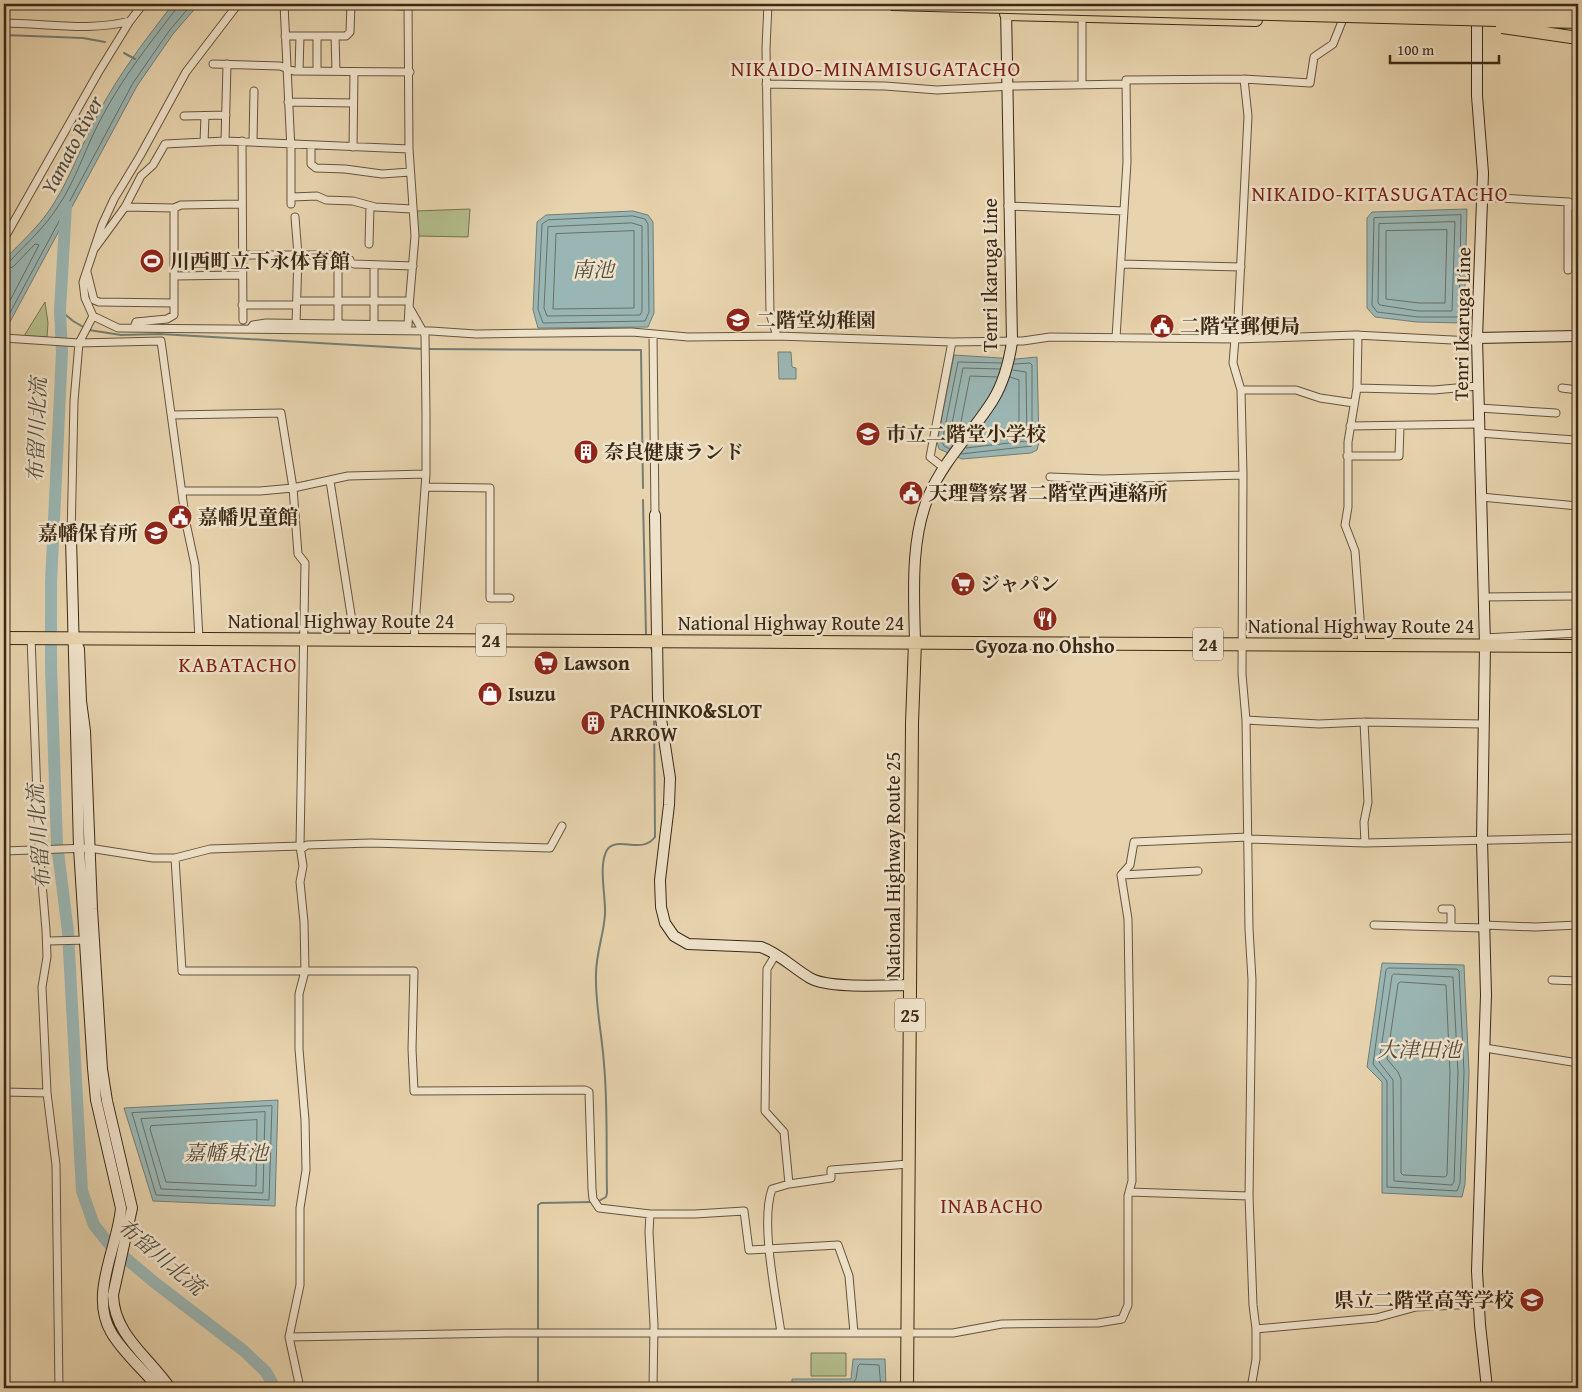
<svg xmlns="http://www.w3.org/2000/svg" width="1582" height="1392" viewBox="0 0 1582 1392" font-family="'Gentium Book Plus','Noto Serif JP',serif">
<rect width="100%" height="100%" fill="#e7d3ad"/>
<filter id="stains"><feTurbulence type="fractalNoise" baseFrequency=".004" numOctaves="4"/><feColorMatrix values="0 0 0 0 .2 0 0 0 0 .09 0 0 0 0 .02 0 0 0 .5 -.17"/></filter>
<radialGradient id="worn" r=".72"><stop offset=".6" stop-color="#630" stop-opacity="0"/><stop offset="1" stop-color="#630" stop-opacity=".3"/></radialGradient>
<!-- green -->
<path fill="#b3bd8b" stroke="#777350" d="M 470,209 L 468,237 L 418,236 L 416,211 Z
M 45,302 L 48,323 L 47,337 L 24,336 Z
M 811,1353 L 846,1353 L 846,1376 L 811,1376 Z"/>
<!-- water -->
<path fill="#9ab6b4" stroke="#747e74" d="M 173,4 L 199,4 L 173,34 L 137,86 L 4,333 L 4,260 C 21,242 41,225 54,203 C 72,175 82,143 98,114 C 118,75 146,39 173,4 Z
M 1467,209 L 1464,323 L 1417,322 L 1375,317 L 1367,308 L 1367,218 L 1372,212 Z
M 633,211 L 648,215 L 653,222 L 654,313 L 648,327 L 538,328 L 533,310 L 537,222 L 546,215 Z
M 778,352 L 791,352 L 792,367 L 796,368 L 796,379 L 779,379 Z
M 954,355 L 1016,359 L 1037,357 L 1039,442 L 1037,450 L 1031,453 L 962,459 L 939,449 L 937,442 Z
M 1382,963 L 1464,965 L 1469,1072 L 1465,1184 L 1462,1197 L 1382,1193 L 1382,1082 L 1367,1067 Z
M 278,1100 L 275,1206 L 153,1201 L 124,1108 Z
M 853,1359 L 885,1359 L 886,1388 L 792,1388 L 792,1379 L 851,1379 Z"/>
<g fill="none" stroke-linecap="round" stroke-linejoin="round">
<!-- shore -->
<path stroke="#6a7064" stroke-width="1" d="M 1461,215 L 1459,317 L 1418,317 L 1377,312 L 1372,305 L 1374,218 Z
M 633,216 L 645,219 L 648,224 L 649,312 L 645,321 L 543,323 L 538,309 L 542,224 L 548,220 Z
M 1455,222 L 1452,311 L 1418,311 L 1380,305 L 1378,303 L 1379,224 Z
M 632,223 L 642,226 L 642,311 L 640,315 L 547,316 L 544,308 L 548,227 Z
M 1447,230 L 1445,303 L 1419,303 L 1386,299 L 1386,231 Z
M 634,231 L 634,308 L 553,309 L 556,234 Z
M 4,263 L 9,262 C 26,244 44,228 57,208 C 77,179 86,145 103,115 C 123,77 150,43 176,9 L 177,4
M 4,269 L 13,267 L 35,244 L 39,245 L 4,312
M 4,324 L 133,83 L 169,31 L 192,4
M 958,437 L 970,376 L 997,377
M 972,440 L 1019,434 L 1019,380 L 1010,377
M 954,443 L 949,439 L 963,368 L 1000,369
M 966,448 L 1027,441 L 1026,372 L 1013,370
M 950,449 L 944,446 L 942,442 L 958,362 L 1001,363
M 961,454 L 1032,446 L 1032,365 L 1030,363 L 1014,364
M 1389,968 L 1457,969 L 1459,971 L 1464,1072 L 1460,1183 L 1457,1191 L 1387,1187 L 1387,1081 L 1373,1064 L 1386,970 Z
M 1394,974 L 1453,977 L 1458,1073 L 1454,1182 L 1452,1185 L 1394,1181 L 1393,1080 L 1379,1062 L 1392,976 Z
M 1401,982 L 1446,985 L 1450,1073 L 1447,1175 L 1445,1177 L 1403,1175 L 1401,1173 L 1401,1079 L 1398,1072 L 1387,1059 L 1398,984 Z
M 272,1106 L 269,1200 L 156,1195 L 132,1113 Z
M 265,1112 L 263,1193 L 161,1189 L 141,1119 Z
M 257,1120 L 256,1186 L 166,1182 L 150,1129 L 151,1126 Z
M 797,1388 L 799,1384 L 852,1384 L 856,1379 L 858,1366 L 860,1364 L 879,1365 L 881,1388"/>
<!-- stream -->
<path stroke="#747e74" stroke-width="2" d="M 4,35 L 83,38 L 105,42
M 124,53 L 135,59
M 60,310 L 73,321 L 85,328
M 89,330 L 121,335 L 160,334 L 423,349
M 428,349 L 641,350 L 643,488
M 643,500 L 646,634
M 651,648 L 653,653
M 597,1202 L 606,1197 L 607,1193 C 606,1150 608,1107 604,1064 C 602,1034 595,1004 596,974 C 596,953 604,934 605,914 C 606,897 598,865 607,850 C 617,835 642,855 655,837 L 654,705
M 538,1331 L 538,1205 L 541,1203 L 592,1202
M 538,1336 L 538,1388"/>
<!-- river -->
<path stroke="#9ab6b4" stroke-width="12" d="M 66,206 L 60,310 L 62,352 L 51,583 L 51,667 L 57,844 L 68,932 L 82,1191 L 94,1225 L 110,1245 L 154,1282 L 244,1351 L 266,1372 L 275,1388"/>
<defs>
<path id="street" d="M 238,4 L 186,72 L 140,156 L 114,199 L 102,225 L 83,282 L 85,298 L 93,316 L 118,328 L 431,331 L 476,334 L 632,332 L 688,337 L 777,336 L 952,342 L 1023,341 L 1050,337 L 1237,339 L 1355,335 L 1472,341 L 1477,338
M 284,4 L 291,150 L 291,204
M 332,4 L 408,6
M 408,4 L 409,149 L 415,236 L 409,307 L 425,335 L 426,414 L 426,474 L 414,639
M 768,4 L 766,48 L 770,314 L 777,336
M 4,23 C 45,23 89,32 130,21
M 285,36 L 346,36 L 350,32 L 351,4
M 317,36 L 317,71
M 335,36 L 336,71
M 213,64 L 280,66 L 294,71 L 410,72
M 299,71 L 300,36
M 766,84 L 885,86 L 937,90 L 1013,86 L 1126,84
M 1082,85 L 1082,12
M 288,102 L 353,103
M 184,116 L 226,115
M 225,141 L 227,64
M 242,141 L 243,320
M 253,141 L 254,91
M 204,142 L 205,116
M 311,145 L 311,164 L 316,168 L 345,169 L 382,174 L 410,172
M 353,147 L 354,72
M 292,197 L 317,196 L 326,200 L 353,201 L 375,207 L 412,209
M 1482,197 L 1569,202 L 1568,206 L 1578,206
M 1008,206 L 1124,211
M 1568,206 L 1568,270
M 125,207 L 174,208 L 181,205 L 242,204
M 295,217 L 298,255 L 296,324
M 4,239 L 98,73 L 130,21 L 143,4
M 369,244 L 370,206
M 95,248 L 125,207 L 141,176 L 153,165 L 165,144 L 225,141 L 409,149
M 243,255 L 344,255 L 350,260
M 338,255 L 338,324
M 354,264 L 413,266
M 1121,264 L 1241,267
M 374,265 L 374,324
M 87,272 L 94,300 L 99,302 L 174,303
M 174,276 L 242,275
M 242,305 L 294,305 L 299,301 L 409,301
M 134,328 L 136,322 L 167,319 L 174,315 L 174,208
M 250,329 L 253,325 L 266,323 L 408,325 L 409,308
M 653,334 L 655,515
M 1358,335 L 1357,388 L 1348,442 L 1348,507 L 1345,525 L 1355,551 L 1362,645
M 4,338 L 79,343 L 161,341 L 186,523 L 195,565 L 199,639
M 1116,338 L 1127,162 L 1126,80 L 1244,79 L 1310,83 L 1314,57 L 1333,44 L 1345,14
M 1235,339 L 1233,363 L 1241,390 L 1243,475 L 1242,674 L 1246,720 L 1249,929 L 1252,980 L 1249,1196 L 1253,1305 L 1256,1329 L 1256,1359 L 1251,1388
M 1237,339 L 1248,116 L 1244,79
M 1357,388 L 1434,390 L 1478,386
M 1562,388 L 1578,390
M 1241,390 L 1296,390 L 1320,398 L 1354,403
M 1479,408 L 1556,413
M 172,415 L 281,413 L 293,488 L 298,554 L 305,563 L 300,846 L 303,866 L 300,882 L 304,922 L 305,971 L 299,994 L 299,1049 L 305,1120 L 306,1170 L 300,1208 L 300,1285 L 289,1337 L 300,1388
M 1350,426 L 1479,424
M 1479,433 L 1575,440
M 1347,456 L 1399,456 L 1400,427
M 944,468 L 930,457 L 952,342
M 1050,477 L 1103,479 L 1243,475
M 330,481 L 355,640
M 425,487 L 490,488 L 490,598 L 510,598
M 182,491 L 260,491 L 293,488 L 348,476 L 426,474
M 1481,497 L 1578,506
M 71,538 L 74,401 L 79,343 L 93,316
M 1483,597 L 1578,596
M 31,637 L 39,848 L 46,930 L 47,957 L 42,987 L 47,1093 L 56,1165 L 59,1388
M 1484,638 L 1578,633
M 1246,720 L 1319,724 L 1364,722 L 1483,724
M 1364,722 L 1368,802 L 1364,822 L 1365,843
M 1248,839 L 1365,843 L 1578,838
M 301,849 L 307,845 L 371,843 L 550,848 L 562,826
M 4,851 L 89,848 L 153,858 L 175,858 L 210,849 L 300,846
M 175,858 L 182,971 L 414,971 L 412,1049 L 414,1091 L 585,1090 L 589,1092 L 592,1189 L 593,1199 L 599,1208 L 650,1214 L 695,1214 L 744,1211 L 749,1250 L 838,1245 L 849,1276 L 854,1333
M 1122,875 L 1198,871
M 1442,909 L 1451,909 L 1451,927
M 1374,925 L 1484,928
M 1484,925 L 1535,927 L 1578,925
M 47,941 L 89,940
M 776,954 L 767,969 L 765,1111 L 784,1132 L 789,1184
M 1552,980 L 1578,981
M 1485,1048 L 1578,1063
M 4,1092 L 47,1093
M 1129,1192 L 1249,1196
M 650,1214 L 649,1232 L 654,1325 L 653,1388
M 1256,1329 L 1376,1318 L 1416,1307 L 1478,1304
M 781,1333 C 776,1296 760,1223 772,1189 L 789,1184 L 831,1178 L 831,1170 L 909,1164
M 289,1337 L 505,1333 L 953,1333 L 1002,1324 L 1098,1323 L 1122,1319 L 1128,1305 L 1128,1196 L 1132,1181 L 1128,919 L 1121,875 L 1130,865 L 1134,842 L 1248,837"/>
<path id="secondary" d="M 1477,12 L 1477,96 L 1483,173 L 1477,338 L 1485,645 L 1482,840 L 1486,995 L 1477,1271 L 1480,1325 L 1487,1388
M 1477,338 L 1578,336
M 655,515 L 658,699 L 670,778 L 669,805 L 660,880 L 661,907 L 665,923 L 674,936 L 688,944 L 761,947 C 780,954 793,968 810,978 C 829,989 887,985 911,985
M 71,538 L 79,848 L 93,1068 L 96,1100 L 121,1208 C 118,1247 89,1294 111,1332 C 123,1353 143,1369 158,1388
M 74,638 L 79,649 L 81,701 L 85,731 L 92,909 L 102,1069 L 107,1101 L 132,1208 L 113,1295 C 114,1335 149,1357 170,1388
M 915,642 C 914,594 910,540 929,495 C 944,460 973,432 993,400 C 1004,382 1009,362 1012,342 L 1006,8"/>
<path id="highway" d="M 1572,4 L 1578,4
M 1006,14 L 1256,20
M 4,638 L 1578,646
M 907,1388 L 912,723 L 915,642"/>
</defs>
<!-- street casing -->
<use href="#street" stroke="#66543b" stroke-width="9"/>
<!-- secondary casing -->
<use href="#secondary" stroke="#3b2915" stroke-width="12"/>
<!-- highway casing -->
<use href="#highway" stroke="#3b2915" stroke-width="14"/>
<!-- street -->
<use href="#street" stroke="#efe2ca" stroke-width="7"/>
<!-- secondary -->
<use href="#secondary" stroke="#efe2ca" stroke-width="10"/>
<!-- highway -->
<use href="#highway" stroke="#e7d3ad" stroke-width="12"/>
<defs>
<path id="highway-bridge" d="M 891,4 L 1578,22
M 1316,4 L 1578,11
M 1502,27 L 1578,38"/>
</defs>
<!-- highway-bridge casing -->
<use href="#highway-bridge" stroke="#3b2915" stroke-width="14" stroke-linecap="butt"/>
<!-- highway-bridge -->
<use href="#highway-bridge" stroke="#e7d3ad" stroke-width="12"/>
</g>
<!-- icons -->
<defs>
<symbol id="stadium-disc" viewBox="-11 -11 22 22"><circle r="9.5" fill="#8f2418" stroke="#efe2ca"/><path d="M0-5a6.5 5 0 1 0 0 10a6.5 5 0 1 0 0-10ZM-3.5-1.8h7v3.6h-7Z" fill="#fff"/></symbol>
<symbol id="school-disc" viewBox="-11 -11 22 22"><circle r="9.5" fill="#8f2418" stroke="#efe2ca"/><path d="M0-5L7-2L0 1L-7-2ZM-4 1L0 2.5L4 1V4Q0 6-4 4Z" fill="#fff"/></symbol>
<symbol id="civic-disc" viewBox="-11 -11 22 22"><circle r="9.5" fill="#8f2418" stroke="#efe2ca"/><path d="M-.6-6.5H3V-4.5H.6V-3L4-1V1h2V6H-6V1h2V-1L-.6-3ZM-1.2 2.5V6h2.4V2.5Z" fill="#fff"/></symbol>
<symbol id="building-disc" viewBox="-11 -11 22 22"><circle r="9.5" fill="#8f2418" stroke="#efe2ca"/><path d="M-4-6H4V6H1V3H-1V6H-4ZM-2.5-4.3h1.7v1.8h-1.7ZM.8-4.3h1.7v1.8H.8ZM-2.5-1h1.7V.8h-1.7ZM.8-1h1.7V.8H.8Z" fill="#fff"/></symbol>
<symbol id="supermarket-disc" viewBox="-11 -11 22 22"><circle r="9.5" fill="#8f2418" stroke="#efe2ca"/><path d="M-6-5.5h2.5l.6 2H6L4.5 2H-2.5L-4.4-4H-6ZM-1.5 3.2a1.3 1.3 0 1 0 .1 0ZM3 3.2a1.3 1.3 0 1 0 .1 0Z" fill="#fff"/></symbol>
<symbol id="restaurant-disc" viewBox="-11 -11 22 22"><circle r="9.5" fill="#8f2418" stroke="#efe2ca"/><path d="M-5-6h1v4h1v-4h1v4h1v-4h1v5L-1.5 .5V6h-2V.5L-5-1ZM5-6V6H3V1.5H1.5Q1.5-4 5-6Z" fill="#fff"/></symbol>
<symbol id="shop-disc" viewBox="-11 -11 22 22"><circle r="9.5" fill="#8f2418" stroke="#efe2ca"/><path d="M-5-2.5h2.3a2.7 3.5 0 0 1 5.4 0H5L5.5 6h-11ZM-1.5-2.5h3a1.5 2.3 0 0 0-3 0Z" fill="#fff"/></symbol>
</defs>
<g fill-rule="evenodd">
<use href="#stadium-disc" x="138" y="247" width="28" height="28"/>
<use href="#school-disc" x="724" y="306" width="28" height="28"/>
<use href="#civic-disc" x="1148" y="312" width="28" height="28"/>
<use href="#school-disc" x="854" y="420" width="28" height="28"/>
<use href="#building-disc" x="572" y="438" width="28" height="28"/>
<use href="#civic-disc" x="897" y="479" width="28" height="28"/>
<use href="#civic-disc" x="166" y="503" width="28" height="28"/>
<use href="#school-disc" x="142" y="519" width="28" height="28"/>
<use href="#supermarket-disc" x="949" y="570" width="28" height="28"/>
<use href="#restaurant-disc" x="1031" y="605" width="28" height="28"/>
<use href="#supermarket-disc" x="532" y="649" width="28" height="28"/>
<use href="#shop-disc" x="476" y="680" width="28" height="28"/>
<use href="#building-disc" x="579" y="709" width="28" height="28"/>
<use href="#school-disc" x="1518" y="1286" width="28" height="28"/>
</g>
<g text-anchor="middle" stroke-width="5" stroke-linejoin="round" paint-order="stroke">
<!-- shield labels -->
<g fill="#efe2ca" stroke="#71604b" stroke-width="1">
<rect x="476" y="623.5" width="30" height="33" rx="4"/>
<rect x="1193" y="627.5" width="30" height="33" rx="4"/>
<rect x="895" y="998.5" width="30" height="33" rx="4"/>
</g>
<g font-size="19" font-weight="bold" fill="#3b2915">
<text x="491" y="647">24</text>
<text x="1208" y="651">24</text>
<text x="910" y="1022">25</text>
</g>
<!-- poi labels -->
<g font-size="20" font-weight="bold" fill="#3b2915" stroke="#efe2ca" text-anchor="start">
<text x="170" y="268">川西町立下永体育館</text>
<text x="756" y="327">二階堂幼稚園</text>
<text x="1180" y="333">二階堂郵便局</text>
<text x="886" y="441">市立二階堂小学校</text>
<text x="604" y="459">奈良健康ランド</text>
<text x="928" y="500">天理警察署二階堂西連絡所</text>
<text x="198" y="524">嘉幡児童館</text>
<text x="138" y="540" text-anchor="end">嘉幡保育所</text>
<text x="980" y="591">ジャパン</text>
<text x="1045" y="653" text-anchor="middle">Gyoza no Ohsho</text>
<text x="564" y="670">Lawson</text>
<text x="508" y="701">Isuzu</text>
<text x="610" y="718">PACHINKO&amp;SLOT<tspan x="610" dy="23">ARROW</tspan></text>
<text x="1514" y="1307" text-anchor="end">県立二階堂高等学校</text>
</g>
<!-- street labels -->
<g font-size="20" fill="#3b2915" stroke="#efe2ca">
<text transform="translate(990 275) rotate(-90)" y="7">Tenri Ikaruga Line</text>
<text transform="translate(1462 324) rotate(-89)" y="7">Tenri Ikaruga Line</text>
<text x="341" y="628">National Highway Route 24</text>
<text x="791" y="630">National Highway Route 24</text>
<text x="1361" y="633">National Highway Route 24</text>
<text transform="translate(893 865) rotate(-90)" y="7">National Highway Route 25</text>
</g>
<!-- neighbourhood labels -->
<g font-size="21" letter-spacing="1" fill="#7a1f14" stroke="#efe2ca">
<text x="876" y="76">NIKAIDO-MINAMISUGATACHO</text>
<text x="1380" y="201">NIKAIDO-KITASUGATACHO</text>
<text x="238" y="672">KABATACHO</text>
<text x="992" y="1213">INABACHO</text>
</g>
<!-- water labels -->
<g font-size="21" font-style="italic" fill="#534c3d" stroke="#efe2ca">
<text transform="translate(72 145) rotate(-62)" y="7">Yamato River</text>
<text x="593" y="277">南池</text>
<text transform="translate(37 430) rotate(-88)" y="7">布留川北流</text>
<text transform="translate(39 837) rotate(-94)" y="7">布留川北流</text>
<text x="1419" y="1057">大津田池</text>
<text x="226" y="1160">嘉幡東池</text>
<text transform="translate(161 1257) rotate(40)" y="7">布留川北流</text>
</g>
</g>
<!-- margin -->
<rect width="1582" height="1392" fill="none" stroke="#e7d3ad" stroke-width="20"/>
<rect x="5" y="5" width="1572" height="1382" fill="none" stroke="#3b2915" stroke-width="2.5"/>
<rect x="10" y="10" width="1562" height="1372" fill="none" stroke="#3b2915"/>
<!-- scale -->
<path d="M1390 55v8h109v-8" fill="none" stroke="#3b2915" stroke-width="2.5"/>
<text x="1397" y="55" font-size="15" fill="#3b2915" stroke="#efe2ca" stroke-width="4" paint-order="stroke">100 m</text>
<rect width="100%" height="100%" filter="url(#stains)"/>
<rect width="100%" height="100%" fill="url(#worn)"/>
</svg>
